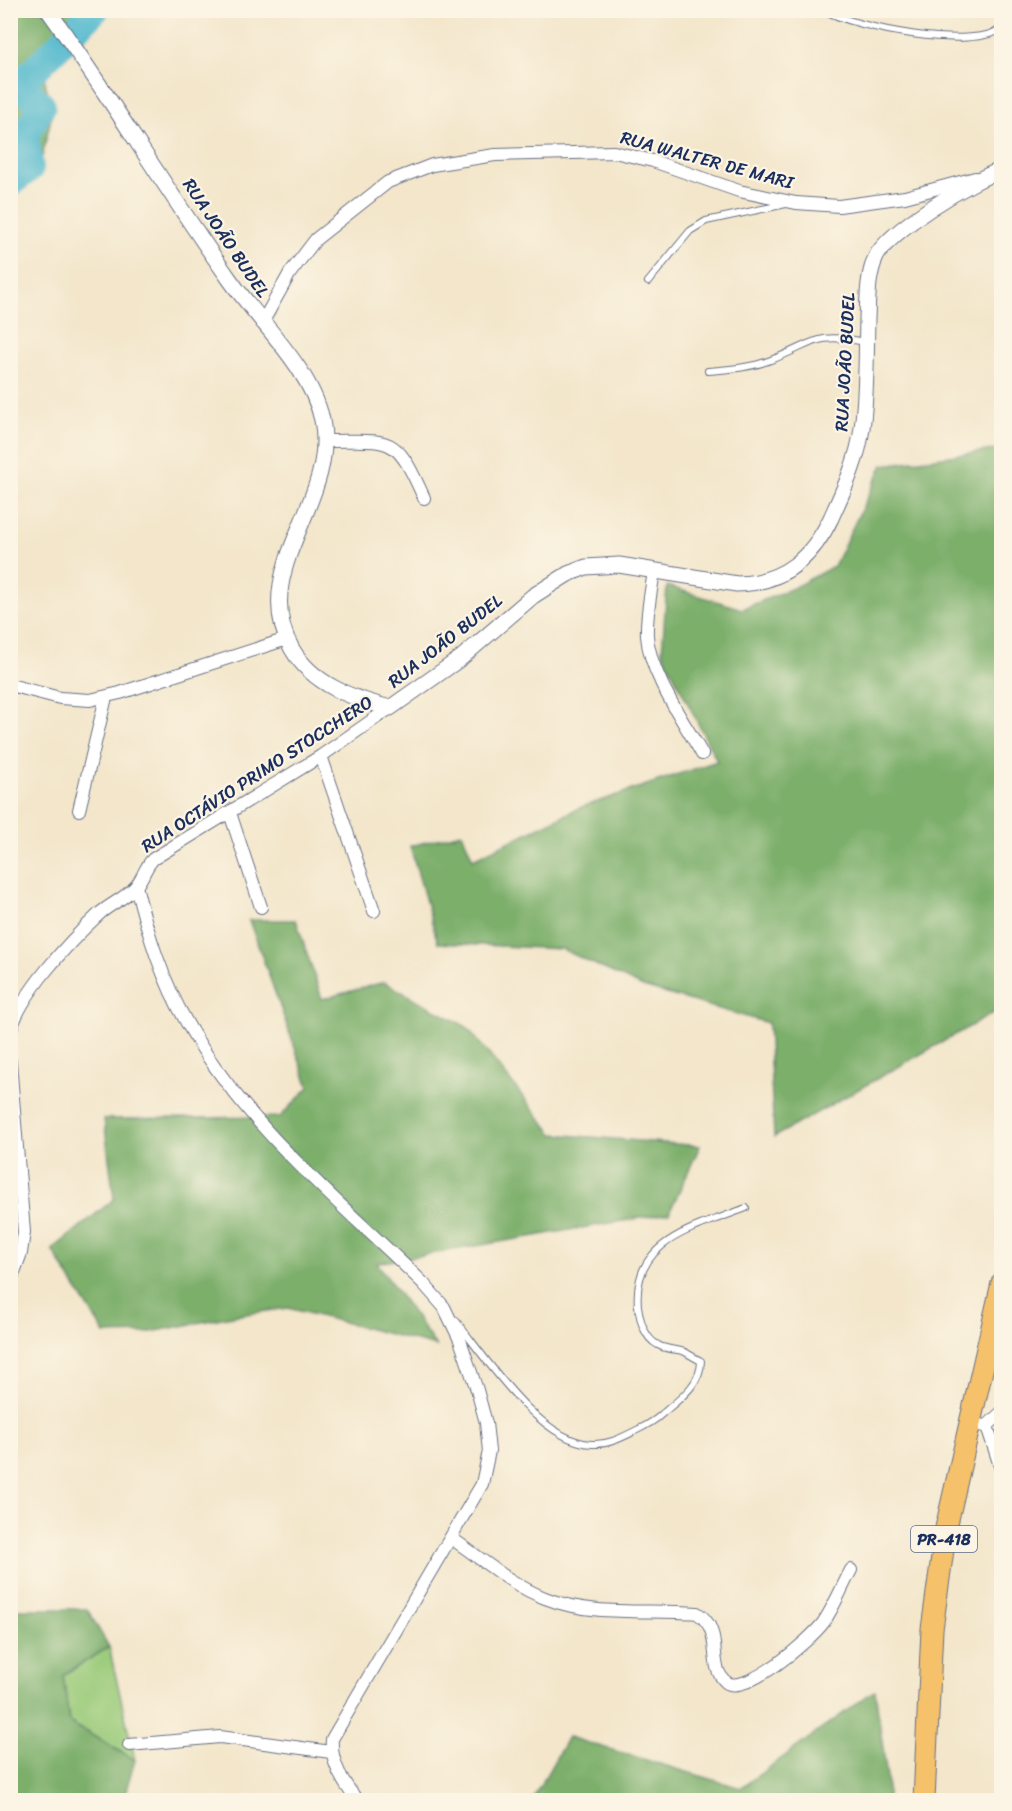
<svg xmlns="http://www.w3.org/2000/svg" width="1012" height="1811" viewBox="0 0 1012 1811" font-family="Sriracha,sans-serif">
<rect width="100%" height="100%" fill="#fcf5e5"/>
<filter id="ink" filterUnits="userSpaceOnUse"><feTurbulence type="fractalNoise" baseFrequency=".0167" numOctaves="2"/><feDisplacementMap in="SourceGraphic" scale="12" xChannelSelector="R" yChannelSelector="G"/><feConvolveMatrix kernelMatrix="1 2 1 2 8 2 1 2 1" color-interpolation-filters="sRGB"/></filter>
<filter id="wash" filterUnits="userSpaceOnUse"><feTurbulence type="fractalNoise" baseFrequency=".008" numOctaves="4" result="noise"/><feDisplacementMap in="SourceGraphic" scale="24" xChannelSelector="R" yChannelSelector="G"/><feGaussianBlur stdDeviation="1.35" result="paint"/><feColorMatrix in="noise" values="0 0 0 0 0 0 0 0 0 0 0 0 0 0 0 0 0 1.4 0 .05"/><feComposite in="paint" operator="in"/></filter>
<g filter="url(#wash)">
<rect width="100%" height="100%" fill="#f3e6cb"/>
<!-- green -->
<path fill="#9bcb7a" stroke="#5b7d6c" stroke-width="1.5" d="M 109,1647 L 135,1760 L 69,1722 L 63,1675 Z"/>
<!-- forest -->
<path fill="#7caf6a" stroke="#4c6f64" stroke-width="1.5" d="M 11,11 L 97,11 L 41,62 L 52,114 L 42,157 L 11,181 Z
M 1001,449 L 1002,1001 L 999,1010 L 774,1137 L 768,1023 L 643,987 L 562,949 L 438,943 L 410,846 L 462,833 L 473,859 L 579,808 L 717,761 L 662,652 L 667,586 L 742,609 L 793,588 L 834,566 L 883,465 Z
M 249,920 L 296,920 L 322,999 L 384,982 L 467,1027 L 553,1134 L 700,1146 L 669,1213 L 377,1263 L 436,1346 L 288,1308 L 232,1316 L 146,1333 L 105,1334 L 52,1250 L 114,1199 L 104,1119 L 280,1117 L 309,1087 Z
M 15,1609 L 87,1609 L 109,1647 L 63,1675 L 69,1722 L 135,1760 L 123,1800 L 11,1800 L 10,1611 Z
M 875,1690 L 887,1778 L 887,1800 L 532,1800 L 568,1737 L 741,1788 Z"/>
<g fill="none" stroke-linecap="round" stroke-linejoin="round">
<!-- river -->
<path stroke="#4fb8cd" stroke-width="28" d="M 10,183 L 30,168 L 25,135 L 42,106 L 20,84 L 95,10"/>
</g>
</g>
<g filter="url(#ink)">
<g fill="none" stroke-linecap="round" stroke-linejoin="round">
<defs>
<path id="service" d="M 824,10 C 854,28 974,51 1002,28
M 648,282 L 690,231 L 706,221 L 786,204
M 708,371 C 728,369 749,368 768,361 C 814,345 812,331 866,342
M 456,1321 C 486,1358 540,1442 592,1444 C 608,1445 621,1438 635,1431 C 645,1426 654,1422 662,1414 C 678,1400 701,1385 701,1361 C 695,1358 690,1355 685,1352 C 677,1349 666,1350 658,1345 C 644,1338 640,1320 638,1306 C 632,1239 696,1228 746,1208"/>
<path id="minor" d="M 262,323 L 290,273 L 316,239 L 388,182 L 432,165 L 495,155 L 614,152 L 653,161 L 739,191 L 796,203 L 839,206 L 905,197 L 975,178
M 325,441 C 393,441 395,433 424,498
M 654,571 C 651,592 646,615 647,636 C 650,675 683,720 702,754
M 10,685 L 60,698 L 90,700 L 120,693 L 287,639
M 321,756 L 374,911
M 79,810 L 106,697
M 230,813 L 261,907
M 136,886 C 148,934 162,980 187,1023 C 245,1126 340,1202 423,1283 L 444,1307 L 460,1340 L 477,1390 L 486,1423 L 489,1451 L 482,1484 L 332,1739 C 330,1762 343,1783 357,1800
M 10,1034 C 17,997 71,940 99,914 C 110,904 126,898 136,886 C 143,878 145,867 153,859 L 321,756 L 390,708
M 10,1062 L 24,1232 L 21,1253 L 10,1283
M 978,1425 L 987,1426 L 1002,1412
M 987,1426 L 1002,1472
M 451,1538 C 481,1558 511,1585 545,1598 C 593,1617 646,1609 697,1613 C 725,1630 706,1666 726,1682 C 745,1697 811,1639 823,1623 C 834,1607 842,1587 851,1570
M 129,1745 L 220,1737 L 331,1752"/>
<path id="tertiary" d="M 48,10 C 111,98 166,190 228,277 C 258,321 311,368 322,420 C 339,501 247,570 292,649 C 313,685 352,698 390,708 L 461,658 L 533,596 L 568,574 L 586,567 L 619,565 L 737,584 C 783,583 812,558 831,518 C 844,489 858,460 862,428 C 867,393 866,355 867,319 C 868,299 867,276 876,257 C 888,231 974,178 1002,170"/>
<path id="trunk" d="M 924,1800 L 932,1629 L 946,1528 L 1002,1283"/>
</defs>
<!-- service casing -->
<use href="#service" stroke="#676f84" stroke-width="8"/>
<!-- minor casing -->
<use href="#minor" stroke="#676f84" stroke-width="14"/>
<!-- tertiary casing -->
<use href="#tertiary" stroke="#676f84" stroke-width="17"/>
<!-- trunk casing -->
<use href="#trunk" stroke="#676f84" stroke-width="23"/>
<!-- service -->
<use href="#service" stroke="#fff" stroke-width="6"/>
<!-- minor -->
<use href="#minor" stroke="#fff" stroke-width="12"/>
<!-- tertiary -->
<use href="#tertiary" stroke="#fff" stroke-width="15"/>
<!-- trunk -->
<use href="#trunk" stroke="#f5c16b" stroke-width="21"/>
</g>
</g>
<g text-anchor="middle" stroke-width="4.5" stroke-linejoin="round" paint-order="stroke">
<!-- shield labels -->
<rect fill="#fcf5e5" stroke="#5e6a86" stroke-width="1.5" x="911" y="1526" width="66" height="26" rx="4.5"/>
<g font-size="16" font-weight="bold" fill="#1b2f5e">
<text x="944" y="1545">PR-418</text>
</g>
<!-- street labels -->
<g font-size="18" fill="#1b2f5e" stroke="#fcf5e5">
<text transform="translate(707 160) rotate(15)" y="6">RUA WALTER DE MARI</text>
<text transform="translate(226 238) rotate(56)" y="6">RUA JOÃO BUDEL</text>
<text transform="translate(845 362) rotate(-87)" y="6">RUA JOÃO BUDEL</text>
<text transform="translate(445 641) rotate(-38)" y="6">RUA JOÃO BUDEL</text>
<text transform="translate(257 774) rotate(-33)" y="6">RUA OCTÁVIO PRIMO STOCCHERO</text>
</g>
</g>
<!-- margin -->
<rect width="1012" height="1811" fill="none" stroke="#fcf5e5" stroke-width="36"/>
</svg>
